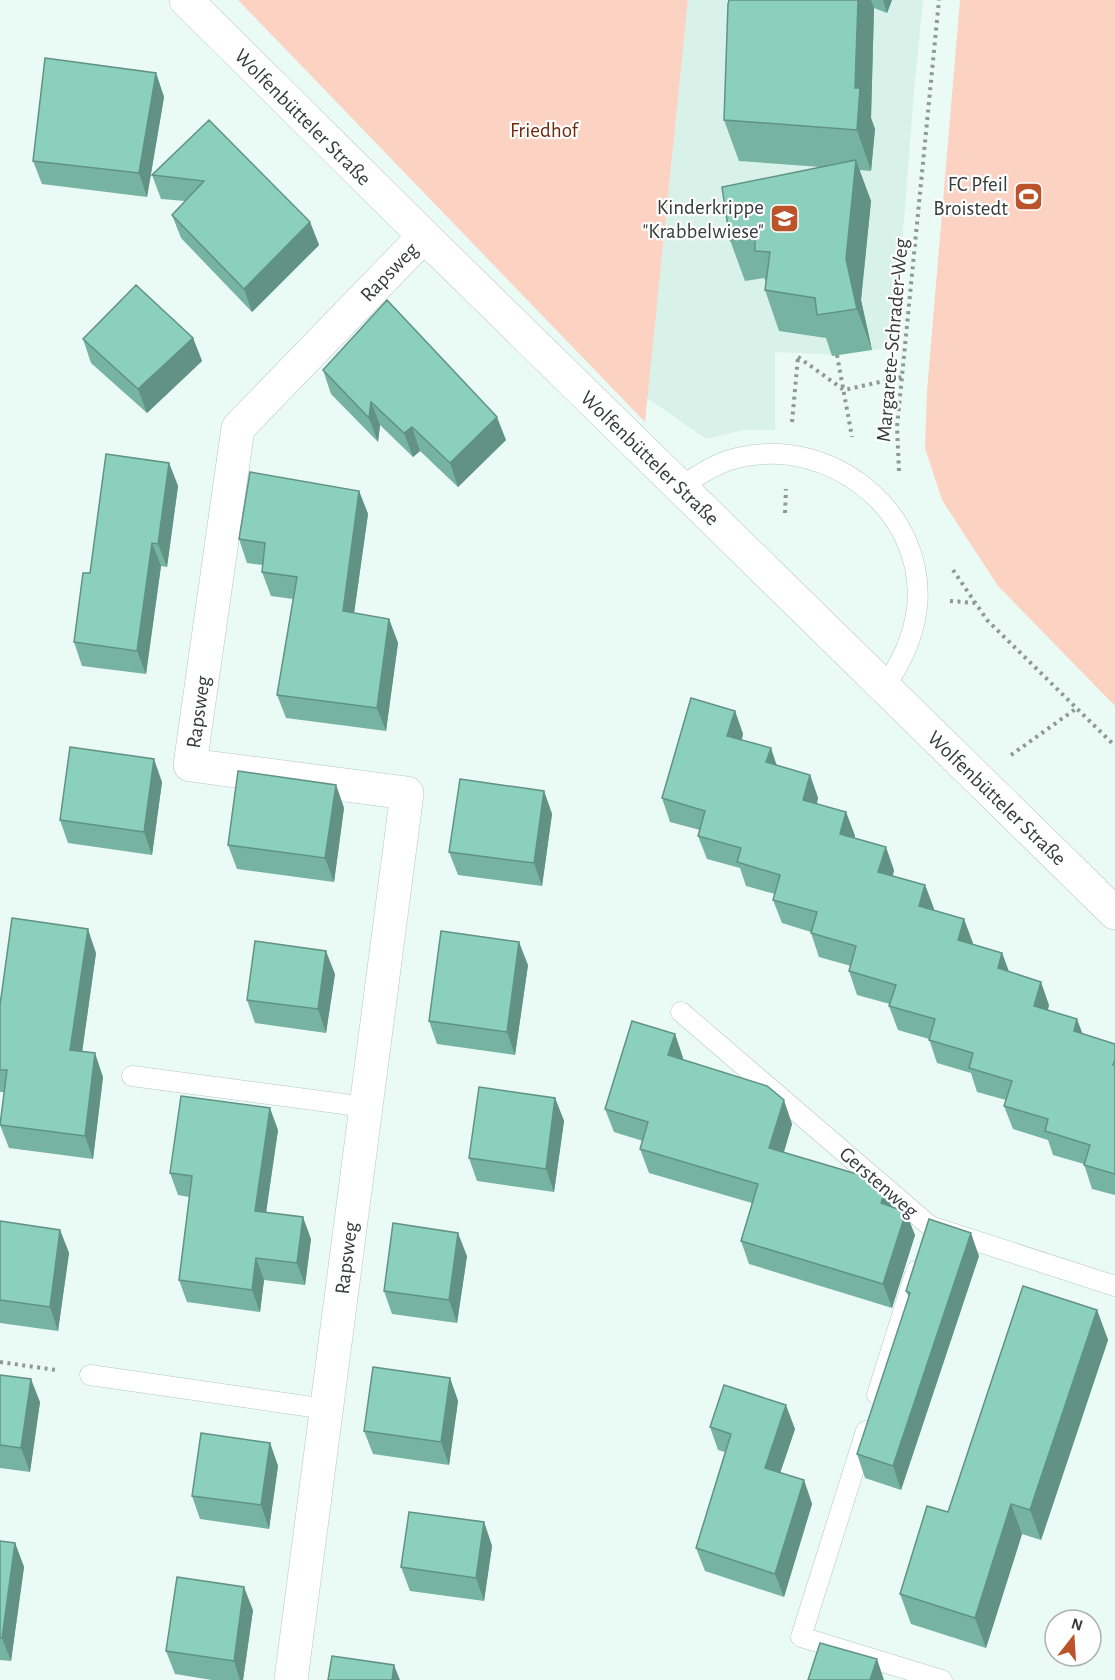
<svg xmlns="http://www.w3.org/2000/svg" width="1115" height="1680" viewBox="0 0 1115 1680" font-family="'Alegreya Sans',sans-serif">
<rect width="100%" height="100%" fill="#eafbf5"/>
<!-- built -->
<path fill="#d8f2e9" d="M 688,0 L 923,0 L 914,92 L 894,347 L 837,355 L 775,352 L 775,430 L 744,430 L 706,439 L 647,398 Z"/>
<!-- green -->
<path fill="#fcd2c3" d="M 238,0 L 688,0 L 645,422 Z
M 960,0 L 1115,0 L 1115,706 L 998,586 L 942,500 L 925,448 L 927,391 Z"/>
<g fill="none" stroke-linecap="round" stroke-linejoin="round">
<defs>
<path id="service" d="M 680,488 C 698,475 716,463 737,458 C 829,435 927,510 917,608 C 913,639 901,663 884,688
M 681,1012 L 930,1226 L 1115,1286
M 132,1076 L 366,1107
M 90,1375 L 326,1409
M 877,1395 L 916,1271
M 866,1431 L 801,1637 L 942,1680"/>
<path id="minor" d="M 186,0 L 424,236 L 1115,913
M 291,1680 L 407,793 L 190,765 L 238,428 L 424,236"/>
</defs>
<!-- service casing -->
<use href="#service" stroke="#b6c6c0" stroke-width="21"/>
<!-- minor casing -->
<use href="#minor" stroke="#b6c6c0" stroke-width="34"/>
<!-- path -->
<path stroke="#8d9994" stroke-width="4" stroke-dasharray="3 4.5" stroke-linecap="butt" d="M 837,355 L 852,437
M 798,357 L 844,390 L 902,377
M 792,422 L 798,357
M 899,471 L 897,427 L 939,0
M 785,513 L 786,489
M 953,570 L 987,620 L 1115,746
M 950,601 L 975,603
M 1011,755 L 1077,708
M 0,1362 L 56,1370"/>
<!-- service -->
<use href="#service" stroke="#fff" stroke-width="20"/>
<!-- minor -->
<use href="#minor" stroke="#fff" stroke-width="33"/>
</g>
<!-- wall -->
<path fill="#77b3a2" d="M 729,0 L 892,0 L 887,13 L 874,8 L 871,118 L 875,129 L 871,171 L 859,170 L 871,201 L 861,300 L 872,350 L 832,356 L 826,338 L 779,331 L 765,290 L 766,282 L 764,278 L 745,281 L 730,240 L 821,167 L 739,161 L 724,120 Z
M 156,73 L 164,97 L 147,197 L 42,184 L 33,161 Z
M 209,120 L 310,222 L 319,245 L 252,312 L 181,238 L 172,215 L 185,201 L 161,199 L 152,175 Z
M 193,338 L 202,361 L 147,413 L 91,363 L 83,339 Z
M 323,370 L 506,440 L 458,487 L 420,451 L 413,457 L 380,425 L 378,442 L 331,394 Z
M 169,463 L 178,486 L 167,567 L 161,566 L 146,674 L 82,666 L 74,642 L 90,573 Z
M 359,491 L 368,514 L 354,613 L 389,619 L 398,643 L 386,731 L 286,718 L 277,695 L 293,599 L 271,596 L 262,572 L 263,565 L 247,563 L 239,539 Z
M 735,711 L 743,734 L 742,740 L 777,766 L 810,775 L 818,798 L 817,804 L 846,812 L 855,836 L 854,838 L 894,870 L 893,876 L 925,885 L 934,909 L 933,911 L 964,919 L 972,944 L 1002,953 L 1009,972 L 1049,1005 L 1048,1010 L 1083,1034 L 1115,1044 L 1115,1195 L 1092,1189 L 1084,1164 L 1053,1155 L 1048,1140 L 1013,1129 L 1004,1106 L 1006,1100 L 977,1092 L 971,1073 L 937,1063 L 929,1039 L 898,1030 L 889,1006 L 890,1004 L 857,995 L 849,971 L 851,966 L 819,957 L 811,933 L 811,932 L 782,923 L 773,900 L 775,894 L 746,886 L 740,868 L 707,859 L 698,836 L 700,830 L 670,822 L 662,798 Z
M 162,782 L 152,855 L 68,843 L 60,820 Z
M 336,785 L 344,808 L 334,882 L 237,869 L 228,845 Z
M 544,791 L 552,814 L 542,886 L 458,875 L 449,852 Z
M 96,953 L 82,1052 L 103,1077 L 93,1159 L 9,1148 L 0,1125 L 4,1092 L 0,1092 L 0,1005 Z
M 528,965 L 515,1055 L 437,1044 L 429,1021 Z
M 335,974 L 326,1033 L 255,1023 L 247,1000 Z
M 675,1034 L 683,1058 L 683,1060 L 792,1124 L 784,1152 L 886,1188 L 893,1207 L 915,1235 L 892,1308 L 749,1264 L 741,1241 L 752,1203 L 649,1173 L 640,1149 L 643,1141 L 614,1132 L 605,1109 Z
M 555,1098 L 564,1121 L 554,1192 L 477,1181 L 469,1158 Z
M 278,1130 L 266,1213 L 311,1239 L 305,1285 L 264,1280 L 260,1312 L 187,1302 L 179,1280 L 189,1197 L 178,1195 L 170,1173 Z
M 0,1221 L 60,1230 L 69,1253 L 58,1331 L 0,1323 Z
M 467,1256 L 457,1323 L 392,1314 L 384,1291 Z
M 979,1256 L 901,1490 L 865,1478 L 857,1454 L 909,1298 L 906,1291 Z
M 1097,1310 L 1108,1340 L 1041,1540 L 1022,1534 L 986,1648 L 911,1624 L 900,1594 L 948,1512 Z
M 0,1375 L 40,1402 L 30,1472 L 0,1468 Z
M 450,1378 L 458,1401 L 449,1465 L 373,1454 L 364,1431 Z
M 710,1427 L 795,1429 L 780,1473 L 804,1480 L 812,1504 L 784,1597 L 705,1571 L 696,1548 L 725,1452 L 718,1450 Z
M 270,1443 L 278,1466 L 269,1529 L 200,1519 L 192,1496 Z
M 484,1522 L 492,1546 L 484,1601 L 410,1591 L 401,1567 Z
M 0,1541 L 15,1543 L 24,1567 L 11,1661 L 0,1660 Z
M 253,1610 L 243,1680 L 212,1680 L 175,1674 L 166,1651 Z"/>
<!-- shaded-wall -->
<path fill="#619284" d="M 858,0 L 871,0 L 874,8 L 871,118 L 875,129 L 871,171 L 857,130 L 855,88 Z
M 883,0 L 892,0 L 887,13 Z
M 156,73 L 164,97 L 147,197 L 139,173 Z
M 856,160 L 871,201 L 861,300 L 872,350 L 857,309 L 846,259 Z
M 310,222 L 319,245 L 252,312 L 244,289 Z
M 193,338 L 202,361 L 147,413 L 138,389 Z
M 371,402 L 380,425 L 378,442 L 369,418 Z
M 497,417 L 506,440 L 458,487 L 450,463 Z
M 412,427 L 420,451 L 413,457 L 404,433 Z
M 169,463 L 178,486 L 167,567 L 158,544 Z
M 359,491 L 368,514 L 351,635 L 343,611 Z
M 152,543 L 161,566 L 146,674 L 137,651 Z
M 389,619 L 398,643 L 386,731 L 377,708 Z
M 735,711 L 743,734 L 736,759 L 727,736 Z
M 771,748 L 779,772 L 766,762 Z
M 154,759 L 162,782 L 152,855 L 144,832 Z
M 810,775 L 818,798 L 811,823 L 803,800 Z
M 336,785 L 344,808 L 334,882 L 325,858 Z
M 544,791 L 552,814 L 542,886 L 534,863 Z
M 846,812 L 855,836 L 848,857 L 840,834 Z
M 886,847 L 894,870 L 887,895 L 878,872 Z
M 925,885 L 934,909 L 928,930 L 919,906 Z
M 964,919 L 973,943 L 966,963 L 958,940 Z
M 88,929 L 96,953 L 79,1074 L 70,1050 Z
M 519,942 L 528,965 L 515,1055 L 507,1032 Z
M 326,951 L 335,974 L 326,1033 L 318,1009 Z
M 1002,953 L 1011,977 L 998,968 Z
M 1041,982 L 1049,1005 L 1042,1029 L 1034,1006 Z
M 1077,1019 L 1086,1043 L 1074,1031 Z
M 675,1034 L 683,1058 L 677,1079 L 668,1055 Z
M 95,1053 L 103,1077 L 93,1159 L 85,1136 Z
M 555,1098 L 564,1121 L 554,1192 L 546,1169 Z
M 784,1100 L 792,1124 L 778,1172 L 769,1148 Z
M 270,1108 L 278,1130 L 263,1233 L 255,1211 Z
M 886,1188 L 894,1211 L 881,1203 Z
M 906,1212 L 915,1235 L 892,1308 L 883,1284 Z
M 303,1217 L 311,1239 L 305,1285 L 297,1263 Z
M 60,1230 L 69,1253 L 58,1331 L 50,1307 Z
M 458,1233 L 467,1256 L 457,1323 L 449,1300 Z
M 971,1233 L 979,1256 L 901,1490 L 893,1466 Z
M 256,1258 L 264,1280 L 260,1312 L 252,1290 Z
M 1097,1310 L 1108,1340 L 1041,1540 L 1030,1510 Z
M 450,1378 L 458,1401 L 449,1465 L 441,1442 Z
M 31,1379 L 40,1402 L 30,1472 L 21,1448 Z
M 786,1405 L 795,1429 L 774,1491 L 765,1468 Z
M 270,1443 L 278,1466 L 269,1529 L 261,1505 Z
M 804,1480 L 812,1504 L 784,1597 L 775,1574 Z
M 1011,1504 L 1022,1534 L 986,1648 L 975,1618 Z
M 484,1522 L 492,1546 L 484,1601 L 476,1578 Z
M 15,1543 L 24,1567 L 11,1661 L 2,1638 Z
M 244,1587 L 253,1610 L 243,1680 L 240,1680 L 234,1661 Z
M 877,1659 L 884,1680 L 870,1680 Z
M 394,1665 L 400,1680 L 392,1680 Z"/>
<!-- building -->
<path fill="#8ad0bc" stroke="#619284" stroke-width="1.5" d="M 729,0 L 858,0 L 855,88 L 860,88 L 857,130 L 724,120 L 728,4 Z
M 45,58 L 156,73 L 139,173 L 33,161 Z
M 209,120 L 310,222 L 244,289 L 172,215 L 204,181 L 152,175 Z
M 856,160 L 846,259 L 857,309 L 817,315 L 815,298 L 765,290 L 770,252 L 755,251 L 755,236 L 730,240 L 722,187 Z
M 136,285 L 193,338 L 138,389 L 83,339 Z
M 387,300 L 497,417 L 450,463 L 412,427 L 404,433 L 371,402 L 369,418 L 323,370 Z
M 106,454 L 169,463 L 158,544 L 152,543 L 137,651 L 74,642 L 83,573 L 90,573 Z
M 250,472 L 359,491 L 343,611 L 389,619 L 377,708 L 277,695 L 297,577 L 262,572 L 265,543 L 239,539 Z
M 691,698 L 735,711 L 727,736 L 771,748 L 766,762 L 810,775 L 803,800 L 846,812 L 840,834 L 886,847 L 878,872 L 925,885 L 919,906 L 964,919 L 958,940 L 1002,953 L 998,968 L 1041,982 L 1034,1006 L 1077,1019 L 1074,1031 L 1115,1044 L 1115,1060 L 1113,1065 L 1115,1066 L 1115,1174 L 1084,1165 L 1090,1145 L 1045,1131 L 1048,1119 L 1004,1106 L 1012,1081 L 969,1068 L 973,1053 L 929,1040 L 935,1019 L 889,1006 L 896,985 L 849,971 L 856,946 L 811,933 L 817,912 L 773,900 L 780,875 L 737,862 L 741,848 L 698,836 L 705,811 L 662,798 Z
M 70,747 L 154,759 L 144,832 L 60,820 Z
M 238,771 L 336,785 L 325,858 L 228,845 Z
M 460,779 L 544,791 L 534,863 L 449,852 Z
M 12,918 L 88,929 L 70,1050 L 95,1053 L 85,1136 L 0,1125 L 7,1070 L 0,1070 L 0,1005 Z
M 441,931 L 519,942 L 507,1032 L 429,1021 Z
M 255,941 L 326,951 L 318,1009 L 247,1000 Z
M 632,1021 L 675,1034 L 668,1055 L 767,1086 L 784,1100 L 769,1148 L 877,1180 L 886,1188 L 881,1203 L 906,1212 L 883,1284 L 741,1241 L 758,1184 L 640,1149 L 648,1122 L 605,1109 Z
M 479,1087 L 555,1098 L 546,1169 L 469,1158 Z
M 181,1096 L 270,1108 L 255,1211 L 303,1217 L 297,1263 L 256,1258 L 252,1290 L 179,1280 L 192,1176 L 170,1173 Z
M 929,1219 L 971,1233 L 893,1466 L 857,1454 L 910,1293 L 906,1291 Z
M 0,1221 L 60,1230 L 50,1307 L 0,1300 Z
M 393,1223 L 458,1233 L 449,1300 L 384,1291 Z
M 1023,1286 L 1097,1310 L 1030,1510 L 1011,1504 L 975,1618 L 900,1594 L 927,1506 L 948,1512 Z
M 373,1367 L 450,1378 L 441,1442 L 364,1431 Z
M 0,1375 L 31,1379 L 21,1448 L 0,1445 Z
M 724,1385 L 786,1405 L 765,1468 L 804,1480 L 775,1574 L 696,1548 L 731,1434 L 710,1427 Z
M 201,1433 L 270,1443 L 261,1505 L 192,1496 Z
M 409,1512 L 484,1522 L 476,1578 L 401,1567 Z
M 0,1541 L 15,1543 L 2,1638 L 0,1638 Z
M 177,1577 L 244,1587 L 234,1661 L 166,1651 Z
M 820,1643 L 877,1659 L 870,1680 L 808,1680 Z
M 332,1656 L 394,1665 L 392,1680 L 328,1680 Z"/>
<!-- icons -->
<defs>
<symbol id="stadium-square" viewBox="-11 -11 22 22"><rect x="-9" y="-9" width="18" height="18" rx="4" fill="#bb542b" stroke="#fff"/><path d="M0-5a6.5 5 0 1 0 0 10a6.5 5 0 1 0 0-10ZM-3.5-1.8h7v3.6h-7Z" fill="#fff"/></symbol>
<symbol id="school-square" viewBox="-11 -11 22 22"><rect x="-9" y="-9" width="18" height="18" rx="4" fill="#bb542b" stroke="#fff"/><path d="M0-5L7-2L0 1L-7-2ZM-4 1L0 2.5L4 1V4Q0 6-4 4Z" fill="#fff"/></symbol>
</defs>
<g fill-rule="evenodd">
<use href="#stadium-square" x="1012" y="180" width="33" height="33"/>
<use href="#school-square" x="768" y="202" width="33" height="33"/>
</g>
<g text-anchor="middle" stroke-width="4.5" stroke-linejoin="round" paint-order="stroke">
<!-- street labels -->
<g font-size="21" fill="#353c39" stroke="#fff">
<text transform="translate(303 117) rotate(45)" y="7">Wolfenbütteler Straße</text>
<text transform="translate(389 272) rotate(-46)" y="7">Rapsweg</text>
<text transform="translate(892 340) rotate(-85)" y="7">Margarete-Schrader-Weg</text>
<text transform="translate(650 458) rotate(44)" y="7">Wolfenbütteler Straße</text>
<text transform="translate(198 712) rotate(-82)" y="7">Rapsweg</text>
<text transform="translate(997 798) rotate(44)" y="7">Wolfenbütteler Straße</text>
<text transform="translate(879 1182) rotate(41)" y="7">Gerstenweg</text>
<text transform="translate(346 1258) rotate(-83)" y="7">Rapsweg</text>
</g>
<!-- park labels -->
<g font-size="21" fill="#702b0c" stroke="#fff">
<text x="544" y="137">Friedhof</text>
</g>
<!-- poi labels -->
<g font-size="21" fill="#353c39" stroke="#fff" text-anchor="end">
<text x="1008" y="191">FC Pfeil<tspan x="1008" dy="24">Broistedt</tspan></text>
<text x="764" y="214">Kinderkrippe<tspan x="764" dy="24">"Krabbelwiese"</tspan></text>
</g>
</g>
<!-- north arrow -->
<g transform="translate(1073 1638) rotate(17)"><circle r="28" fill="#ffffff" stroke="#aeb1b0" stroke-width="1.5"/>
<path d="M0-4.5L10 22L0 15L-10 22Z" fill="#bb542b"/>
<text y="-9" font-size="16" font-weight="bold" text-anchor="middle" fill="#353c39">N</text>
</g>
</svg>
